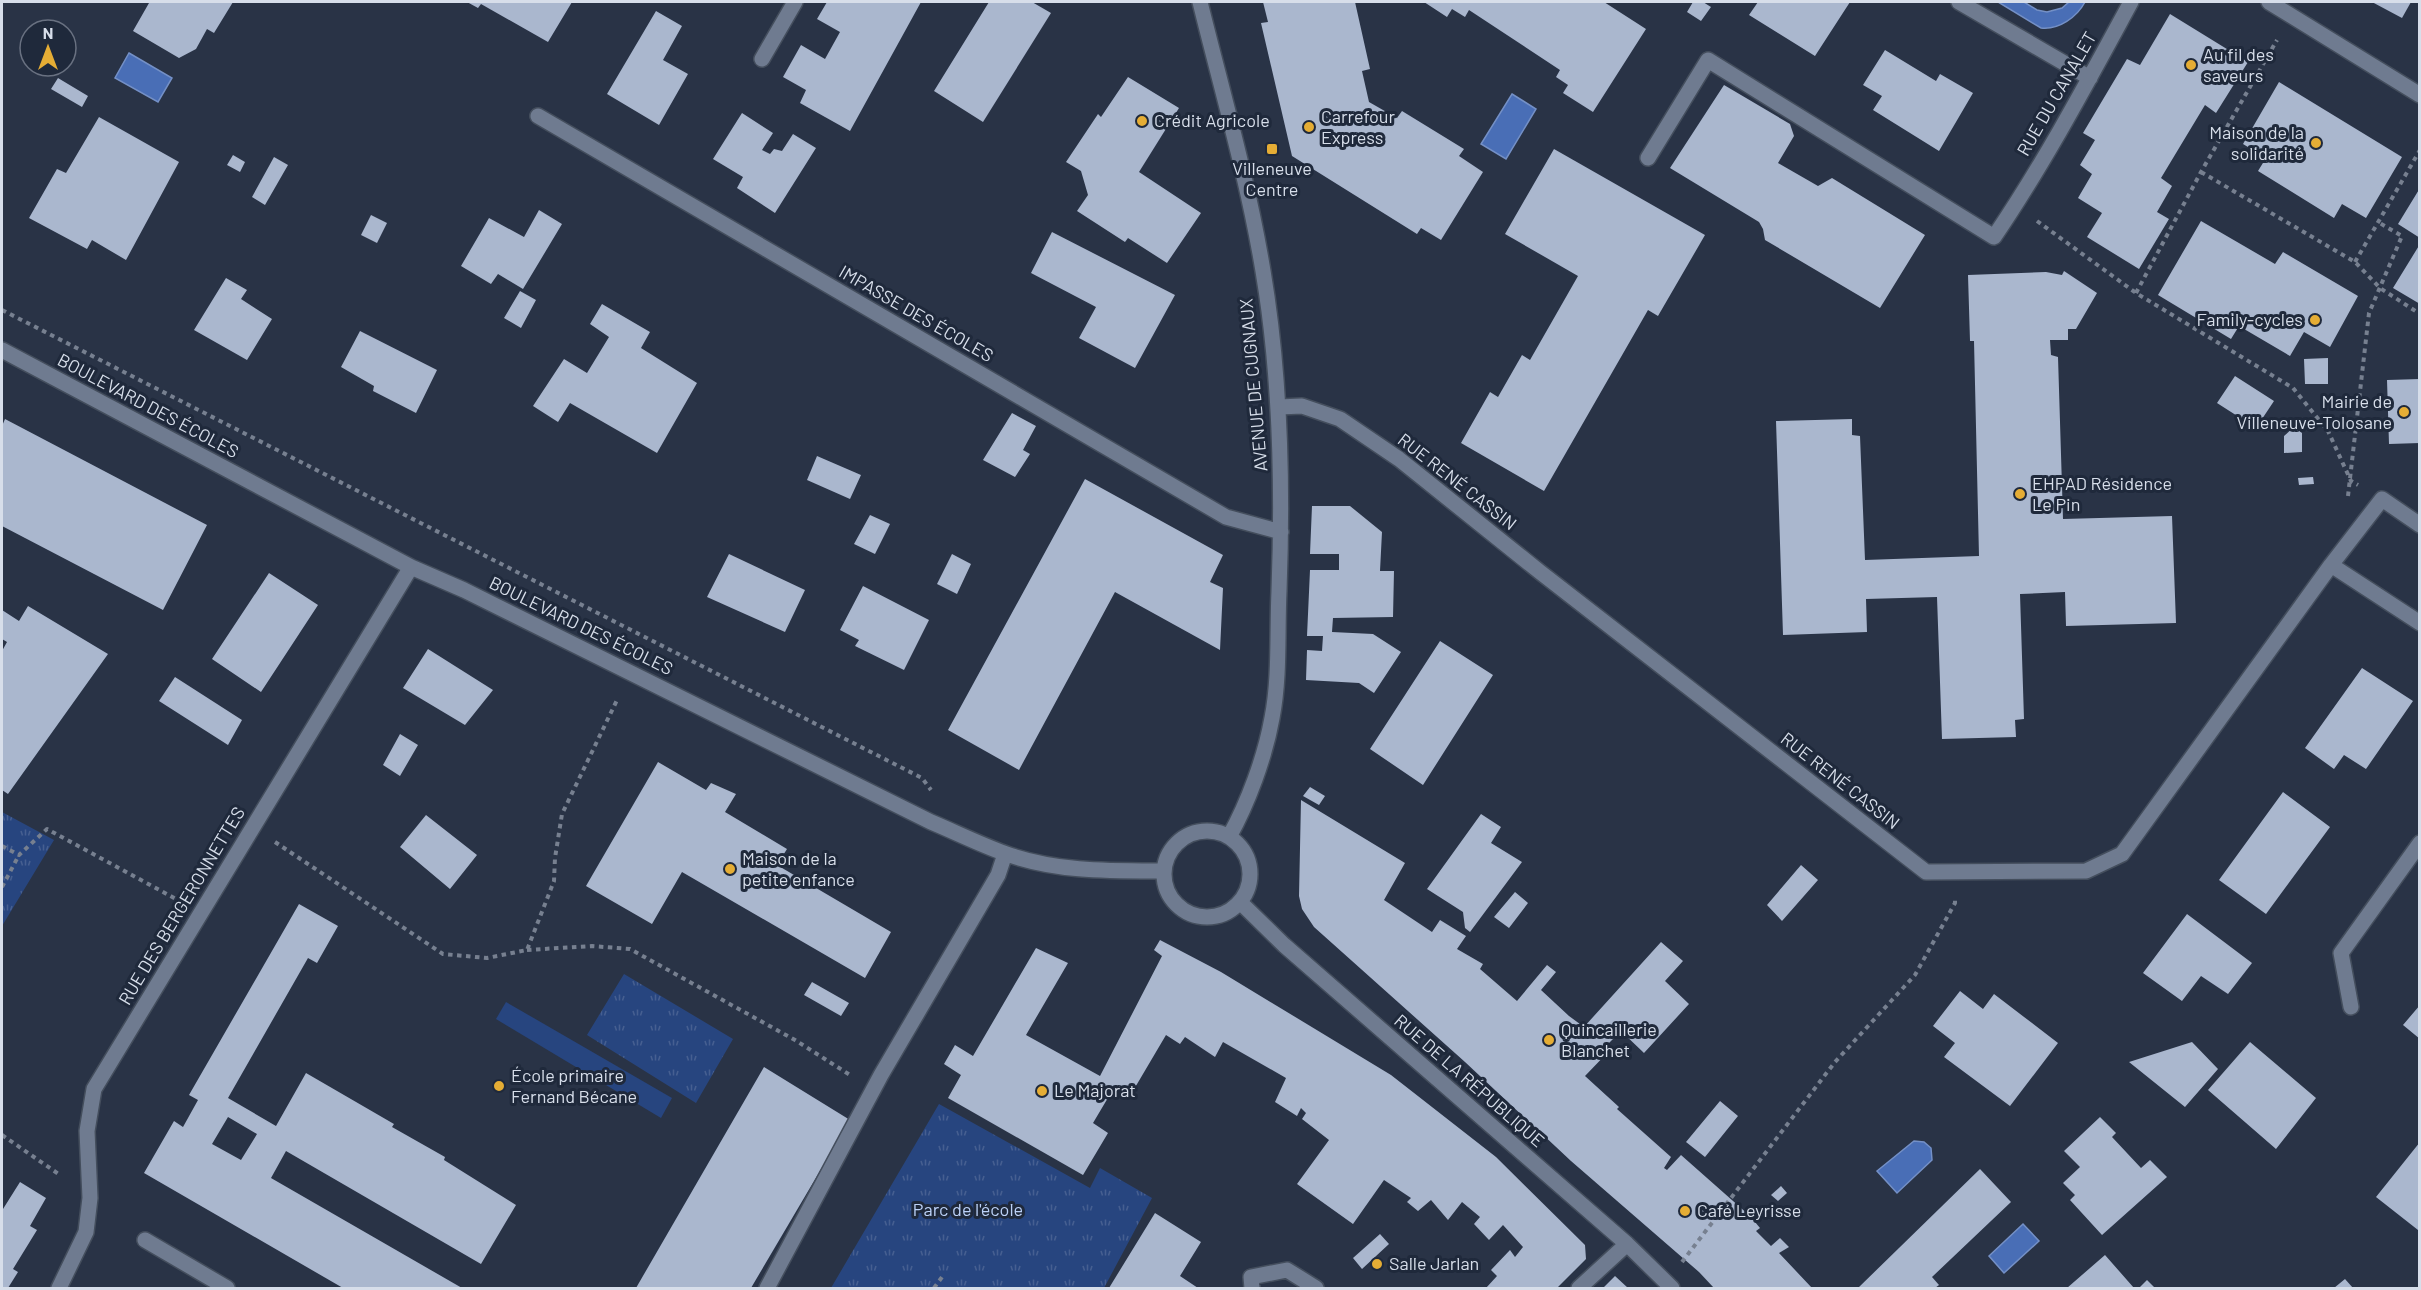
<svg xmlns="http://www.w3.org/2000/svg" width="2421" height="1290" viewBox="0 0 2421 1290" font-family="Barlow,sans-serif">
<defs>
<pattern id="park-tufts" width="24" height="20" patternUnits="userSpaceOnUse" patternTransform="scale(1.5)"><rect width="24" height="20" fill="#27457f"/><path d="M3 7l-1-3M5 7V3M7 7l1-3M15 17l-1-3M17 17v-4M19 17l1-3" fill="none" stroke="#465f91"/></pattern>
</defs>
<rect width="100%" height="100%" fill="#293346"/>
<!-- grass -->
<path fill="#27457f" d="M 506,1002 L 672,1098 L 661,1118 L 496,1019 Z"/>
<!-- park -->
<path fill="url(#park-tufts)" d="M 2,812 L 54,840 L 2,926 Z
M 624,974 L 733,1039 L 696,1103 L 587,1035 Z
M 939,1104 L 1090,1188 L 1100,1168 L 1152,1198 L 1104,1288 L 831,1288 Z"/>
<!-- water -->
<path fill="#496eb6" stroke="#7490c6" stroke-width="1.5" d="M 1998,2 L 2024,2 L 2037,10 L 2047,12 L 2062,8 L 2069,2 L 2085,2 C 2077,17 2059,30 2041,28 Z
M 129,53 L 172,78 L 158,102 L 115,78 Z
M 1512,94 L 1536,109 L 1506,159 L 1481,144 Z
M 1914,1141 L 1924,1142 L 1931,1148 L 1932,1160 L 1897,1193 L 1877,1171 Z
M 2023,1224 L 2039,1241 L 2004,1273 L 1989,1256 Z"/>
<!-- building -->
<path fill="#aab7ce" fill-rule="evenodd" d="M 146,2 L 233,2 L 214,33 L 207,29 L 196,49 L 179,58 L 133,31 L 149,3 Z
M 467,2 L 572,2 L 548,42 L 481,4 L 478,8 Z
M 827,2 L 921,2 L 850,131 L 800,103 L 806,90 L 783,77 L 801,45 L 825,59 L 840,32 L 817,19 Z
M 989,2 L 1032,2 L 1051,13 L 983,122 L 934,91 Z
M 1263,2 L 1355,2 L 1370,69 L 1362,71 L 1369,102 L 1397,118 L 1402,111 L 1464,149 L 1459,156 L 1483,172 L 1441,240 L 1421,228 L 1417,234 L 1292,156 L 1261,23 L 1268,22 Z
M 1424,2 L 1604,2 L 1646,29 L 1593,112 L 1563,93 L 1568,85 L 1556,77 L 1560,70 L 1469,10 L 1465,17 L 1452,9 L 1447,17 Z
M 1693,2 L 1703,2 L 1711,7 L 1701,21 L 1687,12 Z
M 1758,2 L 1850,2 L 1815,56 L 1749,15 Z
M 2372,2 L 2411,2 L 2402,18 Z
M 656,11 L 682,26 L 663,60 L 688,74 L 659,125 L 607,94 Z
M 2170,14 L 2248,62 L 2216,113 L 2205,105 L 2161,178 L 2172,186 L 2157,212 L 2169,219 L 2139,269 L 2087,237 L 2102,213 L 2078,198 L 2092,174 L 2080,165 L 2095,140 L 2083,133 L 2127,59 L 2140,65 Z
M 1885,50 L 1936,81 L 1940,74 L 1973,93 L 1939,151 L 1873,110 L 1882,96 L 1863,85 Z
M 1128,77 L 1179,108 L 1139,172 L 1201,213 L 1167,263 L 1128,238 L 1125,242 L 1077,211 L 1088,195 L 1081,171 L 1066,162 L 1098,114 L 1101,117 Z
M 58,78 L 88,96 L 82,107 L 51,89 Z
M 2279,82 L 2402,157 L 2366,218 L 2342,204 L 2334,218 L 2258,171 L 2266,158 L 2243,144 Z
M 1724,85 L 1790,124 L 1794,136 L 1778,163 L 1818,186 L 1832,178 L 1925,235 L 1880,308 L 1765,240 L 1763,229 L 1759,222 L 1670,168 Z
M 742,113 L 773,133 L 762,150 L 770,154 L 774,149 L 782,151 L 793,134 L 816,148 L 775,213 L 737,188 L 743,177 L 713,159 Z
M 99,117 L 179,162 L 126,260 L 92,240 L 87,249 L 29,218 L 57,169 L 66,173 Z
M 1554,149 L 1705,235 L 1658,316 L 1648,310 L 1544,491 L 1461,443 L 1490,392 L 1498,397 L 1522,355 L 1530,360 L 1578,276 L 1505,234 Z
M 233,155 L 245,162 L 240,172 L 227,165 Z
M 274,157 L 288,165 L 265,205 L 252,197 Z
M 2420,188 L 2420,238 L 2398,224 Z
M 539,210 L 562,224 L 523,289 L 498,274 L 491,284 L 461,266 L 489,218 L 524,237 Z
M 371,215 L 387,223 L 377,243 L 361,235 Z
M 2201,221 L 2275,264 L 2283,252 L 2358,296 L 2330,347 L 2304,332 L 2290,356 L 2239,326 L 2231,339 L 2158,295 Z
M 1052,232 L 1175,295 L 1135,368 L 1079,338 L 1096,307 L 1031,273 Z
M 2420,244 L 2420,304 L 2393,288 Z
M 2064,271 L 2097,293 L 2076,329 L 2068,329 L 2068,340 L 2050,340 L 2051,355 L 2058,357 L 2063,519 L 2172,516 L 2176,623 L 2066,626 L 2065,592 L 2020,594 L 2024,719 L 2015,720 L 2016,737 L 1942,739 L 1937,597 L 1866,599 L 1867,632 L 1783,635 L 1776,421 L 1852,419 L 1852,435 L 1860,436 L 1865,560 L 1979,556 L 1974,341 L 1970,341 L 1968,275 L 2046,272 L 2062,275 Z
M 226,278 L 247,290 L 241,299 L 272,319 L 247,360 L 194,330 Z
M 520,291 L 536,300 L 521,328 L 504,318 Z
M 602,304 L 650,332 L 641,348 L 697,383 L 657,453 L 570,403 L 558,422 L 533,406 L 564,359 L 587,373 L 609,337 L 590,324 Z
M 360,331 L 437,370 L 416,413 L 373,391 L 374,386 L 341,367 Z
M 2328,358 L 2328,384 L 2305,384 L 2304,359 Z
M 2235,376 L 2274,401 L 2256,428 L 2217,403 Z
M 2420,379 L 2420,443 L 2389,444 L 2387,380 Z
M 1012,413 L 1036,426 L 1023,450 L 1030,454 L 1015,477 L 983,460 Z
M 5,419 L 207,525 L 163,610 L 2,526 L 2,426 Z
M 2294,427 L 2302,433 L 2302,452 L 2284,453 L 2284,436 Z
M 817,456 L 861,475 L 850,499 L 807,480 Z
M 2313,477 L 2314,484 L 2299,485 L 2298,478 Z
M 1085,479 L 1223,555 L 1210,582 L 1223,588 L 1220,650 L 1115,592 L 1019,770 L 948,730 Z
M 1312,506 L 1350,506 L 1382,532 L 1380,571 L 1394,571 L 1393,617 L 1333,618 L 1332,632 L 1373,634 L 1401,652 L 1374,693 L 1359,683 L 1306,680 L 1307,650 L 1322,651 L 1323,636 L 1307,636 L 1310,570 L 1339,570 L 1339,554 L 1310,554 Z
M 870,515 L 890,524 L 875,554 L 854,544 Z
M 729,554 L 805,590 L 785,632 L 707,597 Z
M 952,554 L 971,564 L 957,594 L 937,584 Z
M 269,573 L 318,605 L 261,692 L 212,659 Z
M 863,586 L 929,620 L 904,670 L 855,646 L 859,640 L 840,630 Z
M 28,606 L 108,654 L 8,794 L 2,790 L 2,651 L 7,642 L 2,639 L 2,610 L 19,621 Z
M 1440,641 L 1493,675 L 1423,785 L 1370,749 Z
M 428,649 L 493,690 L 465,725 L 403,688 Z
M 2362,668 L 2413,701 L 2366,769 L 2344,755 L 2334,769 L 2305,748 Z
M 175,677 L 242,720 L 228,745 L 159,701 Z
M 400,734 L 418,745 L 400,776 L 383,765 Z
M 658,762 L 706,790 L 711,783 L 736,794 L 725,812 L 787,849 L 777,865 L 891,932 L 865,978 L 682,872 L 652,924 L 586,886 Z
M 1310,787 L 1325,796 L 1319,805 L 1303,796 Z
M 2283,792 L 2330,827 L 2266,914 L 2219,880 Z
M 1301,800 L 1405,863 L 1384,900 L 1432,932 L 1440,920 L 1466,936 L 1457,949 L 1483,964 L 1480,969 L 1517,1001 L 1547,965 L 1556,972 L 1541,990 L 1569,1016 L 1584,1027 L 1661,942 L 1683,961 L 1665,981 L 1689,1004 L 1644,1053 L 1621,1031 L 1605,1047 L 1610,1050 L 1585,1076 L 1619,1107 L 1617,1109 L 1671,1157 L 1664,1168 L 1667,1170 L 1681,1155 L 1750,1216 L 1760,1228 L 1756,1231 L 1771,1246 L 1780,1238 L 1789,1247 L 1779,1253 L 1812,1288 L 1714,1288 L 1699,1272 L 1571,1161 L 1465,1062 L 1314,927 L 1302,909 L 1299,896 Z
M 1481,814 L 1501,827 L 1491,843 L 1522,862 L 1470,932 L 1465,928 L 1463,912 L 1427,889 Z
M 426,815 L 477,855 L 450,889 L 400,847 Z
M 1801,865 L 1818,880 L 1782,921 L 1767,905 Z
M 1515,892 L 1528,903 L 1509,928 L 1494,917 Z
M 299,904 L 338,926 L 317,963 L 308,958 L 228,1098 L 276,1126 L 306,1073 L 394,1124 L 392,1127 L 445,1157 L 444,1160 L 516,1205 L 481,1264 L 286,1151 L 271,1178 L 462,1288 L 343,1288 L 144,1173 L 174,1121 L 183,1127 L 198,1100 L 189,1095 ZM 228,1117 L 257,1134 L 241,1160 L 212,1144 Z
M 2187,914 L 2252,963 L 2228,994 L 2201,976 L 2182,1001 L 2143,973 Z
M 1160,940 L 1221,972 L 1391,1075 L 1496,1157 L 1585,1245 L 1586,1259 L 1557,1288 L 1486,1288 L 1497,1276 L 1491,1270 L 1510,1250 L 1515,1257 L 1523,1247 L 1503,1225 L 1489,1240 L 1474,1224 L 1480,1217 L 1462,1202 L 1448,1220 L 1431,1200 L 1418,1211 L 1407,1202 L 1411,1198 L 1384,1180 L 1353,1224 L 1297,1184 L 1329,1140 L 1302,1119 L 1306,1113 L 1301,1108 L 1297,1116 L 1275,1102 L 1286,1078 L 1223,1042 L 1215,1057 L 1185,1037 L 1180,1044 L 1166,1035 L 1130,1096 L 1115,1086 L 1093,1123 L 1108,1133 L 1083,1175 L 948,1098 L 961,1075 L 944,1064 L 955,1045 L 973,1056 L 1036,948 L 1068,963 L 1026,1035 L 1100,1076 L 1162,956 L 1154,950 Z
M 812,982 L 849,1003 L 841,1016 L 804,995 Z
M 1960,991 L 1983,1009 L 1994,994 L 2058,1043 L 2010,1106 L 1944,1057 L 1955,1043 L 1933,1026 Z
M 2420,1005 L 2420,1039 L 2403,1025 Z
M 2192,1042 L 2218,1069 L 2185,1107 L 2129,1062 Z
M 2250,1042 L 2316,1098 L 2276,1149 L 2208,1090 Z
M 764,1067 L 850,1120 L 751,1288 L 636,1288 Z
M 1720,1101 L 1738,1116 L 1705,1157 L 1686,1142 Z
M 2100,1117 L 2116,1133 L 2112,1137 L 2141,1168 L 2150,1160 L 2167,1177 L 2102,1235 L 2070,1200 L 2075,1195 L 2063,1183 L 2080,1167 L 2064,1151 Z
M 2420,1142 L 2420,1229 L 2418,1230 L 2376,1197 Z
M 1980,1169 L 2011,1202 L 1932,1277 L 1939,1285 L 1935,1288 L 1858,1288 Z
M 20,1182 L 46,1198 L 30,1226 L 37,1230 L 13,1269 L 18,1272 L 8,1288 L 2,1288 L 2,1208 L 3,1209 Z
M 1781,1186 L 1787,1193 L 1778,1201 L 1771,1195 Z
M 1155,1213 L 1201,1242 L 1180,1276 L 1198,1288 L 1109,1288 Z
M 1380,1234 L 1389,1244 L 1362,1269 L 1353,1258 Z
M 2105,1255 L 2134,1288 L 2067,1288 Z
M 1615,1276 L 1628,1288 L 1603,1288 Z
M 2345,1279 L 2353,1288 L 2334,1288 Z
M 2147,1280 L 2155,1288 L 2139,1288 Z"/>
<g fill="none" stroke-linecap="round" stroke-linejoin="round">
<defs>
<path id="minor" d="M 1200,2 C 1222,91 1248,180 1263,271 C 1281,377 1283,484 1279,591 C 1277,633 1280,677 1272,718 C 1265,757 1248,803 1229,837
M 1959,2 L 2090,78
M 2269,2 L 2420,95
M 762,59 L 795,2
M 538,116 L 1226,517 L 1281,532
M 1648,158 L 1708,60 L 1994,237 C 2045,162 2088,81 2131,2
M 2,350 L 411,567 L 464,590 L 931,822 C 955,832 979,844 1004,853 C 1055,872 1110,871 1164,871
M 1279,407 L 1302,406 L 1340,419 L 1399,459 L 1540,572 L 1926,872 L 2086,871 L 2122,854 L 2331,565 L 2382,499 L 2420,525
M 2331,565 L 2420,623
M1164 874a43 43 0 1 1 86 0a43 43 0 1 1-86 0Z
M 1240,902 L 1284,945 L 1627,1244 L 1672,1288
M 2351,1007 L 2341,953 L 2420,843
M 145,1240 L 227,1288
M 59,1288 L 86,1232 L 90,1198 L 87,1131 L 94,1089 L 411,567
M 767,1288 L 881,1075 L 998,875 L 1005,854
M 1252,1288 L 1251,1277 L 1287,1270 L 1316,1288
M 1579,1288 L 1627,1244"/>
</defs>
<!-- minor casing -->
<use href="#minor" stroke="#444e5d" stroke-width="18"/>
<!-- path -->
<path stroke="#778090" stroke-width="4" stroke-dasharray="4.5 4.5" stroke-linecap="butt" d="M 2201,172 L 2355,262 L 2380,288 L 2420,314
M 2037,221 L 2136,293 L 2293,388 L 2328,431 L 2351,481 L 2358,485
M 2355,262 L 2420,150
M 2136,293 L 2201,172 L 2277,40
M 2,310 L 922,778 L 931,790
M 2348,496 L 2369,313 L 2402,236 L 2378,222
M 275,842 L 443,954 L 487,958 L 527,950 L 554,881 L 555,858 L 562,814 L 618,698
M 2,846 L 19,855 L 47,829 L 176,899
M 2,887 L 19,855
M 527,950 L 592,946 L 630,949 L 795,1040 L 850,1075
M 2,1135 L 60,1175
M 1682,1262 L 1835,1062 L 1915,975 L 1955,903 L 1955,898
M 934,1288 L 942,1277"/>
<!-- minor -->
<use href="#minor" stroke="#6f7b90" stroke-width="15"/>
</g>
<!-- markers -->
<g fill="#e5ad35" stroke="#1f293b" stroke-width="2">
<circle cx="2191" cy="65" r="6"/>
<circle cx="1142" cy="121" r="6"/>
<circle cx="1309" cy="127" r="6"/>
<circle cx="2316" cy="143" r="6"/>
<rect x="1266" y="143" width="12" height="12" rx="3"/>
<circle cx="2315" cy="320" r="6"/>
<circle cx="2404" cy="412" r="6"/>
<circle cx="2020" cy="494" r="6"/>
<circle cx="730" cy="869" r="6"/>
<circle cx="1549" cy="1040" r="6"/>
<circle cx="499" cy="1086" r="6"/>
<circle cx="1042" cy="1091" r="6"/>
<circle cx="1685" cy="1211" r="6"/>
<circle cx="1377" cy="1264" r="6"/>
</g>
<g text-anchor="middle" stroke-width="6" stroke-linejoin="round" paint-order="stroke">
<!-- poi labels -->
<g font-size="18" fill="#d7deea" stroke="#1f293b" text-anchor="start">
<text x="2203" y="61">Au fil des<tspan x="2203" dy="21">saveurs</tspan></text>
<text x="1321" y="123">Carrefour<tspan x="1321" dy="21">Express</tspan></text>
<text x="1154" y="127">Crédit Agricole</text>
<text x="2304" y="139" text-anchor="end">Maison de la<tspan x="2304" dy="21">solidarité</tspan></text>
<text x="1272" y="175" text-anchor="middle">Villeneuve<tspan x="1272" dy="21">Centre</tspan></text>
<text x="2303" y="326" text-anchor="end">Family-cycles</text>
<text x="2392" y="408" text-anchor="end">Mairie de<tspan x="2392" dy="21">Villeneuve-Tolosane</tspan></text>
<text x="2032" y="490">EHPAD Résidence<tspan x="2032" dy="21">Le Pin</tspan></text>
<text x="742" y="865">Maison de la<tspan x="742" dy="21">petite enfance</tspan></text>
<text x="1561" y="1036">Quincaillerie<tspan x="1561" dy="21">Blanchet</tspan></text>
<text x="511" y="1082">École primaire<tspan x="511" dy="21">Fernand Bécane</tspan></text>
<text x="1054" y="1097">Le Majorat</text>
<text x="1697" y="1217">Café Leyrisse</text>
<text x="1389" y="1270">Salle Jarlan</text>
</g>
<!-- street labels -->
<g font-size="18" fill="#d7deea" stroke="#1f293b">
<text transform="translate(2057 94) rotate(-60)" y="6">RUE DU CANALET</text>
<text transform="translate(916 314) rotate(30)" y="6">IMPASSE DES ÉCOLES</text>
<text transform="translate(1254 385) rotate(-95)" y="6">AVENUE DE CUGNAUX</text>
<text transform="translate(148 406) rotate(28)" y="6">BOULEVARD DES ÉCOLES</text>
<text transform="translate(1457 482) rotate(38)" y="6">RUE RENÉ CASSIN</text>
<text transform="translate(581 626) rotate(26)" y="6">BOULEVARD DES ÉCOLES</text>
<text transform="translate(1840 781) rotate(38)" y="6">RUE RENÉ CASSIN</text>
<text transform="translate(182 906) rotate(-59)" y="6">RUE DES BERGERONNETTES</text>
<text transform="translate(1469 1081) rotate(41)" y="6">RUE DE LA RÉPUBLIQUE</text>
</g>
<!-- park labels -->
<g font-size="18" fill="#bcd2f9" stroke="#1f293b">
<text x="968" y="1216">Parc de l'école</text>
</g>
</g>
<!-- border -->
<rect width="2421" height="1290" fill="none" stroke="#d7deea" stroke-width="6"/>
<!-- north arrow -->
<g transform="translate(48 48)"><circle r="28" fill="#1f293b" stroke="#697181" stroke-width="1.5"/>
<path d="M0-4.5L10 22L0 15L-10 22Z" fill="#e5ad35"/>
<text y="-9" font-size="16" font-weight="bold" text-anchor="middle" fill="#d7deea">N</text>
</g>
</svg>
